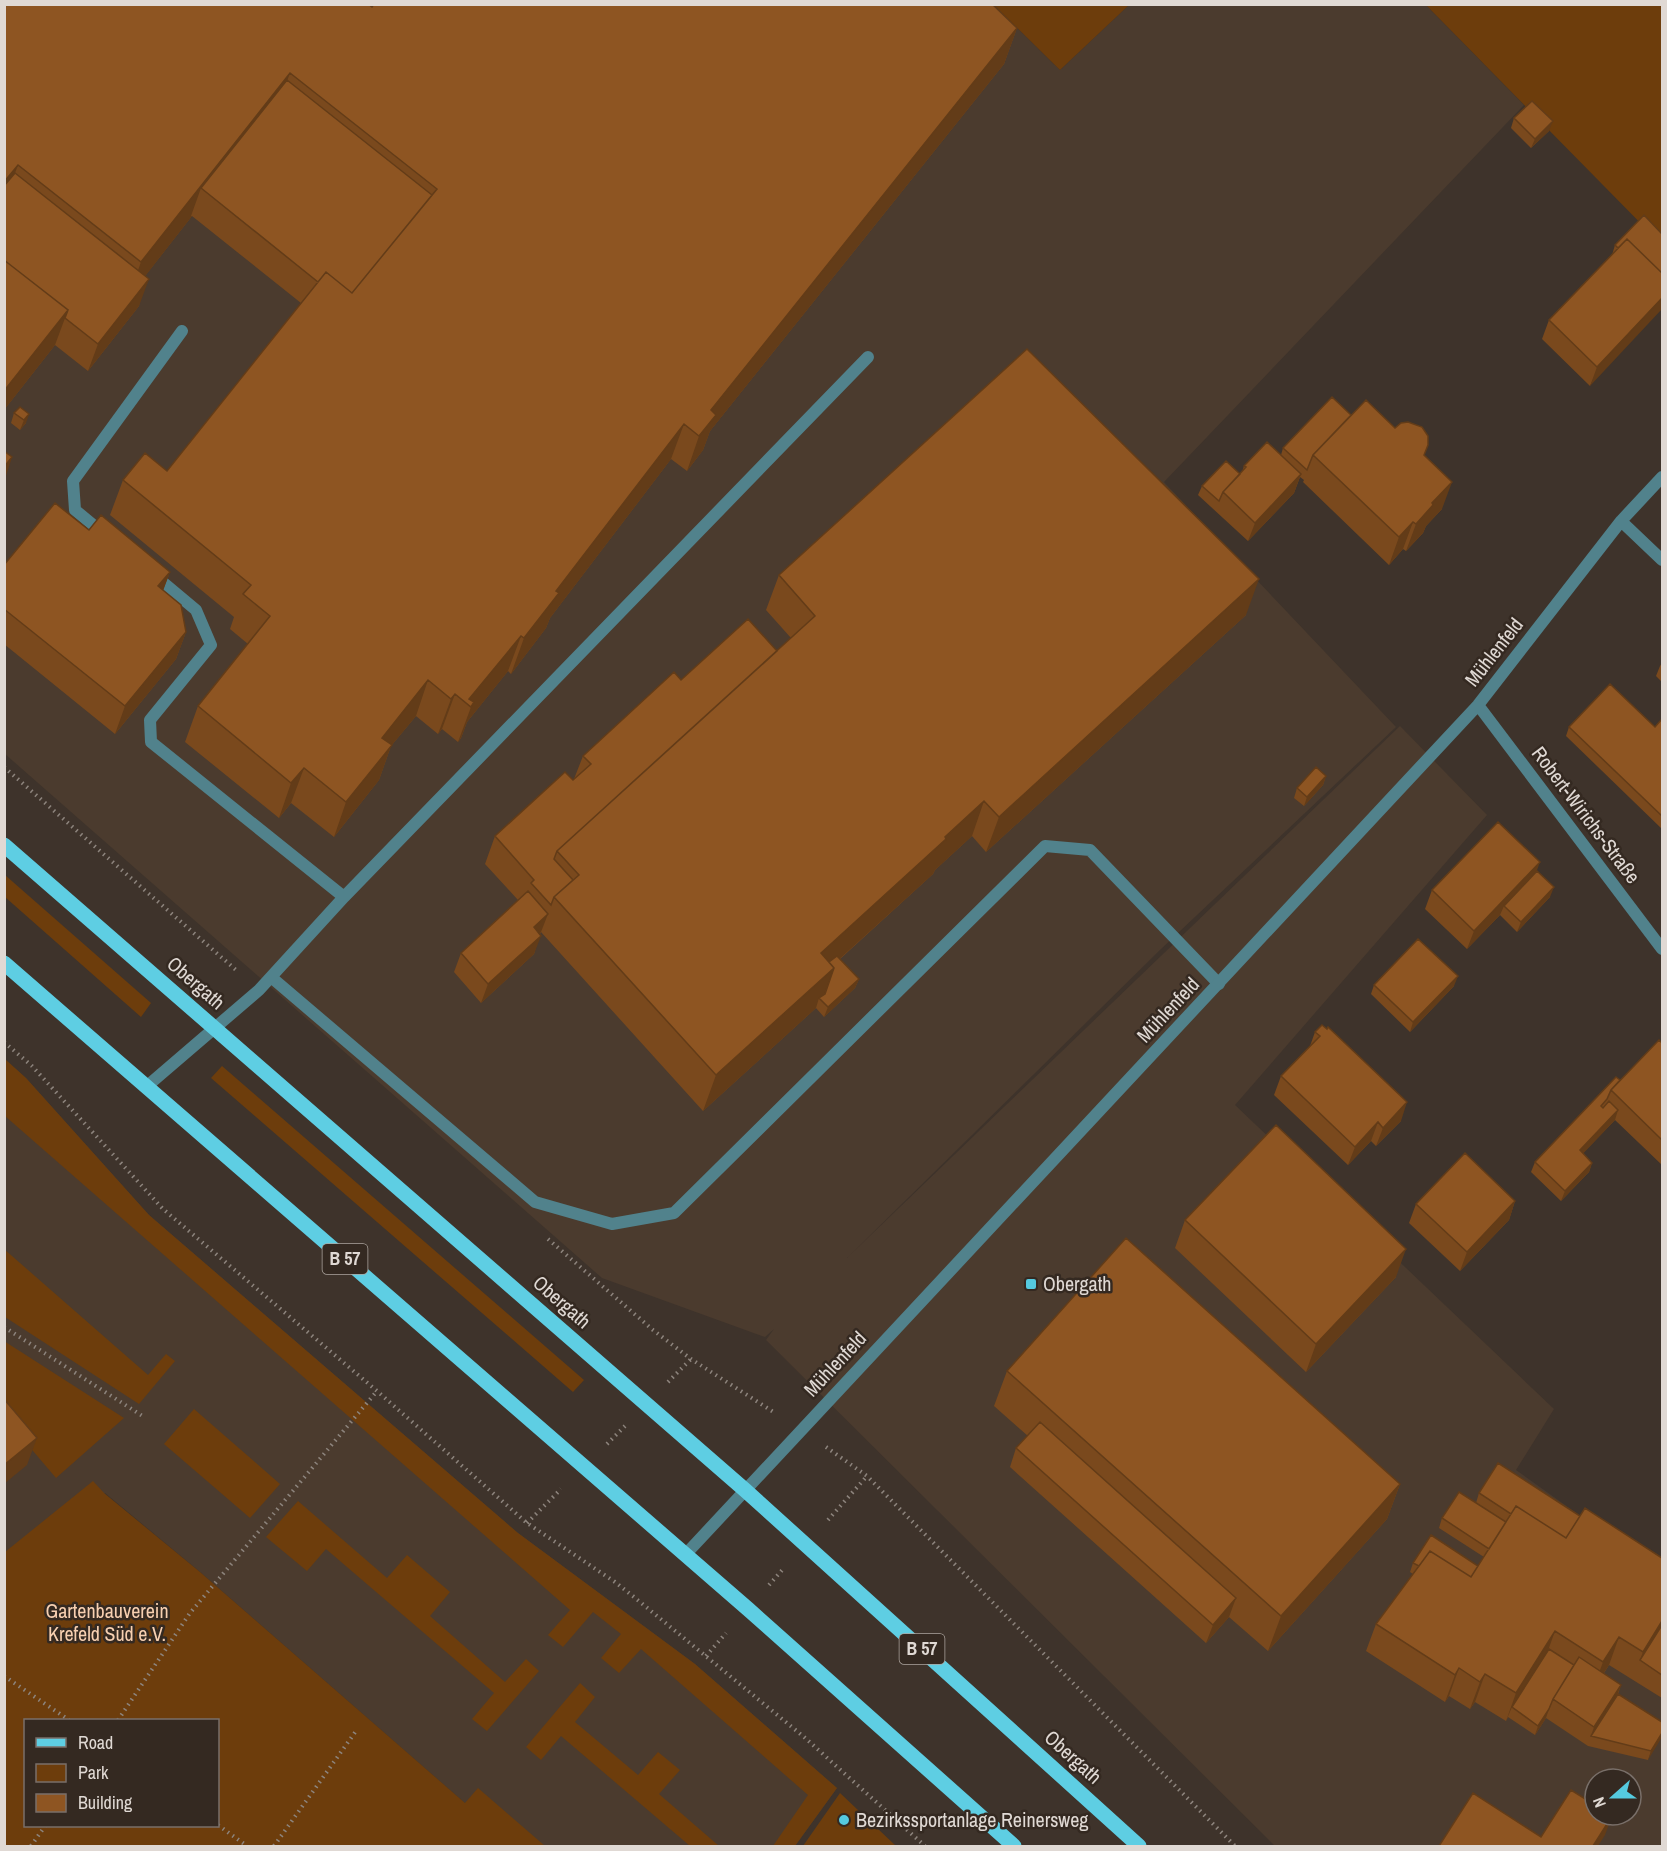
<svg xmlns="http://www.w3.org/2000/svg" width="1667" height="1851" viewBox="0 0 1667 1851" font-family="'Archivo Narrow',sans-serif">
<rect width="100%" height="100%" fill="#3e332b"/>
<!-- built -->
<path fill="#4b3b2e" fill-rule="evenodd" d="M 5,5 L 994,5 L 1060,70 L 1129,5 L 1426,5 L 1524,105 L 1164,482 L 1396,727 L 1161,949 L 847,1258 L 1400,726 L 1487,815 L 1235,1105 L 1554,1409 L 1516,1470 L 1662,1574 L 1662,1846 L 1275,1846 L 766,1340 L 774,1329 L 765,1337 L 602,1278 L 5,754 ZM 1595,1779 L 1631,1779 L 1631,1815 L 1595,1815 Z
M 4,1059 L 26,1078 L 149,1215 L 518,1533 L 695,1664 L 837,1788 L 795,1846 L 514,1846 L 200,1572 L 105,1493 L 5,1581 Z"/>
<!-- green -->
<path fill="#6d3d0c" fill-rule="evenodd" d="M 994,5 L 1129,5 L 1060,70 Z
M 1426,5 L 1662,5 L 1662,245 Z
M 5,875 L 151,1003 L 141,1017 L 5,897 Z
M 5,1059 L 26,1078 L 149,1215 L 518,1533 L 695,1664 L 837,1788 L 795,1846 L 773,1846 L 808,1795 L 641,1649 L 619,1673 L 601,1658 L 621,1634 L 593,1612 L 563,1647 L 548,1635 L 570,1610 L 5,1116 Z
M 222,1066 L 584,1380 L 573,1392 L 211,1078 Z
M 4,1249 L 148,1375 L 166,1354 L 175,1361 L 139,1404 L 5,1317 Z
M 4,1341 L 124,1418 L 56,1478 L 5,1418 Z
M 194,1409 L 280,1484 L 250,1518 L 164,1444 Z
M 93,1481 L 104,1493 L 200,1572 L 465,1803 L 478,1788 L 545,1846 L 5,1846 L 5,1552 ZM 26,1720 L 218,1720 L 218,1826 L 26,1826 Z
M 298,1501 L 387,1578 L 407,1555 L 450,1592 L 430,1616 L 505,1682 L 526,1659 L 539,1671 L 487,1731 L 472,1719 L 494,1693 L 326,1549 L 307,1571 L 266,1537 Z
M 580,1683 L 595,1697 L 575,1722 L 638,1775 L 658,1752 L 680,1770 L 659,1794 L 719,1846 L 690,1846 L 561,1736 L 541,1760 L 526,1747 Z
M 840,1793 L 896,1846 L 803,1846 Z"/>
<g fill="none" stroke-linecap="round" stroke-linejoin="round">
<!-- path -->
<path stroke="#8d847d" stroke-width="4" stroke-dasharray="1.5 4.5" stroke-linecap="butt" d="M 4,767 L 236,970
M 4,1042 L 32,1066 L 163,1209 L 377,1391 L 527,1523 L 615,1582 L 634,1597 L 804,1737 L 925,1846
M 548,1239 L 653,1330 L 691,1359 L 775,1413
M 4,1327 L 144,1417
M 668,1382 L 691,1359
M 607,1444 L 625,1426
M 826,1447 L 867,1476 L 1235,1846
M 828,1520 L 867,1476
M 527,1523 L 561,1489
M 769,1585 L 784,1568
M 706,1656 L 726,1633
M 4,1676 L 69,1720
M 118,1720 L 190,1613 L 377,1391
M 218,1825 L 247,1846
M 31,1846 L 45,1826
M 274,1846 L 356,1731"/>
<!-- service -->
<path stroke="#51828c" stroke-width="12" d="M 104,534 L 75,510 L 73,481 L 182,331
M 153,574 L 196,610 L 211,645 L 150,720 L 151,742 L 344,897
M 271,977 L 535,1202 L 612,1224 L 674,1213 L 1045,846 L 1090,850 L 1219,984
M 146,1087 L 259,990 L 344,897 L 868,357"/>
<!-- minor -->
<path stroke="#51828c" stroke-width="12" d="M 1621,521 L 1662,560
M 1478,705 L 1662,949
M 685,1555 L 1478,705 L 1621,521 L 1662,477"/>
<!-- primary -->
<path stroke="#5ecee3" stroke-width="15" d="M 4,845 L 745,1490 L 1139,1846
M 4,963 L 748,1609 L 1014,1846"/>
</g>
<!-- wall -->
<path fill="#7a491d" d="M 4,4 L 1017,28 L 1004,64 L 710,431 L 703,450 L 687,471 L 671,459 L 550,618 L 546,628 L 511,674 L 508,671 L 467,722 L 461,738 L 458,742 L 442,729 L 438,734 L 416,716 L 391,746 L 379,780 L 334,837 L 291,803 L 279,818 L 185,742 L 198,706 L 248,644 L 230,629 L 234,617 L 110,515 L 123,480 L 167,471 L 301,303 L 192,216 L 145,276 L 139,306 L 88,371 L 55,345 L 4,410 Z
M 1514,118 L 1549,131 L 1531,148 L 1511,128 Z
M 1662,234 L 1590,386 L 1542,339 L 1549,320 L 1612,255 L 1615,245 Z
M 20,407 L 26,423 L 20,430 L 11,423 L 14,413 Z
M 1351,415 L 1424,455 L 1442,509 L 1426,526 L 1423,533 L 1406,551 L 1403,549 L 1389,565 L 1303,482 L 1304,480 L 1300,477 L 1294,493 L 1248,541 L 1198,495 L 1202,486 L 1240,474 L 1242,472 L 1244,466 L 1281,455 L 1283,448 Z
M 89,530 L 170,572 L 163,590 L 186,632 L 176,659 L 115,734 L 4,644 L 4,565 Z
M 779,575 L 1246,615 L 986,852 L 972,836 L 935,870 L 933,874 L 840,959 L 859,979 L 855,988 L 824,1017 L 816,1008 L 703,1111 L 541,932 L 540,934 L 534,954 L 481,1003 L 454,972 L 461,953 L 518,900 L 485,864 L 495,836 L 574,779 L 583,756 L 777,651 L 791,638 L 766,610 Z
M 1662,663 L 1662,682 L 1656,676 L 1660,666 Z
M 1662,719 L 1662,829 L 1566,736 L 1569,727 L 1655,727 Z
M 1326,776 L 1323,785 L 1304,806 L 1294,798 L 1297,788 Z
M 1537,871 L 1550,897 L 1517,932 L 1500,915 L 1467,949 L 1425,909 L 1432,890 Z
M 1374,985 L 1454,986 L 1410,1032 L 1371,994 Z
M 1322,1025 L 1401,1121 L 1376,1146 L 1371,1141 L 1348,1165 L 1274,1095 L 1281,1076 L 1310,1046 L 1315,1032 Z
M 1662,1043 L 1662,1165 L 1615,1120 L 1583,1153 L 1592,1163 L 1589,1172 L 1561,1201 L 1531,1172 L 1535,1162 L 1620,1080 Z
M 1515,1201 L 1509,1220 L 1460,1271 L 1409,1223 L 1416,1204 Z
M 1185,1220 L 1396,1277 L 1306,1372 L 1175,1248 Z
M 1007,1371 L 1400,1484 L 1387,1519 L 1268,1651 L 1229,1617 L 1206,1643 L 1010,1467 L 1016,1448 L 1028,1436 L 994,1406 Z
M 1479,1493 L 1580,1516 L 1662,1558 L 1662,1698 L 1609,1665 L 1604,1673 L 1621,1685 L 1618,1694 L 1662,1722 L 1648,1760 L 1588,1746 L 1546,1718 L 1535,1735 L 1508,1717 L 1506,1721 L 1475,1702 L 1470,1709 L 1449,1696 L 1445,1702 L 1366,1651 L 1376,1624 L 1413,1574 L 1410,1572 L 1413,1563 L 1478,1566 L 1484,1557 L 1439,1528 L 1442,1518 L 1476,1503 Z"/>
<!-- shaded-wall -->
<path fill="#633c18" d="M 1017,28 L 1004,64 L 710,431 L 703,450 L 687,471 L 699,436 L 711,410 Z
M 290,73 L 277,108 L 201,188 L 191,216 L 192,216 L 128,298 L 141,262 Z
M 1553,121 L 1549,131 L 1531,148 L 1535,139 Z
M 18,165 L 5,200 L 4,201 L 4,182 Z
M 149,279 L 139,306 L 88,371 L 98,344 Z
M 1662,298 L 1662,309 L 1590,386 L 1597,367 Z
M 68,310 L 55,345 L 4,410 L 4,391 Z
M 29,414 L 26,423 L 20,430 L 24,420 Z
M 684,424 L 671,459 L 550,618 L 546,628 L 511,674 L 524,638 L 556,591 Z
M 12,457 L 6,476 L 4,477 L 4,467 Z
M 1301,474 L 1294,493 L 1248,541 L 1255,523 Z
M 1452,482 L 1442,509 L 1426,526 L 1423,533 L 1406,551 L 1416,524 L 1432,503 Z
M 1413,522 L 1403,549 L 1389,565 L 1399,537 Z
M 170,572 L 160,599 L 158,586 Z
M 1259,579 L 1246,615 L 986,852 L 999,817 Z
M 186,632 L 176,659 L 115,734 L 125,706 Z
M 521,636 L 508,671 L 467,722 L 461,738 L 458,742 L 471,707 L 469,699 Z
M 428,680 L 416,716 L 391,746 L 379,780 L 334,837 L 346,802 L 382,738 Z
M 455,694 L 442,729 L 438,734 L 451,699 Z
M 304,768 L 291,803 L 279,818 L 291,783 Z
M 1326,776 L 1323,785 L 1304,806 L 1307,797 Z
M 984,801 L 972,836 L 935,870 L 933,874 L 814,982 L 821,953 Z
M 1540,862 L 1533,881 L 1504,906 L 1500,915 L 1467,949 L 1474,931 Z
M 1554,887 L 1550,897 L 1517,932 L 1521,922 Z
M 548,914 L 541,932 L 527,946 L 534,927 Z
M 541,936 L 534,954 L 481,1003 L 488,984 Z
M 834,968 L 822,1001 L 819,998 L 816,1008 L 703,1111 L 716,1075 Z
M 1458,976 L 1454,986 L 1410,1032 L 1413,1022 Z
M 859,979 L 855,988 L 824,1017 L 828,1007 Z
M 1407,1102 L 1401,1121 L 1376,1146 L 1383,1128 Z
M 1618,1110 L 1615,1120 L 1577,1160 L 1580,1150 Z
M 1378,1122 L 1371,1141 L 1348,1165 L 1355,1147 Z
M 1592,1163 L 1589,1172 L 1561,1201 L 1565,1191 Z
M 1515,1201 L 1509,1220 L 1460,1271 L 1467,1252 Z
M 1406,1249 L 1396,1277 L 1306,1372 L 1316,1344 Z
M 37,1438 L 27,1465 L 4,1484 L 4,1465 Z
M 1400,1484 L 1387,1519 L 1268,1651 L 1281,1616 Z
M 1236,1598 L 1229,1617 L 1206,1643 L 1213,1625 Z
M 1662,1621 L 1662,1633 L 1640,1660 L 1643,1652 Z
M 1555,1631 L 1545,1659 L 1512,1707 L 1506,1721 L 1516,1693 Z
M 1619,1637 L 1609,1665 L 1593,1689 L 1603,1662 Z
M 1459,1668 L 1449,1696 L 1445,1702 L 1455,1675 Z
M 1485,1674 L 1475,1702 L 1470,1709 L 1480,1682 Z
M 1621,1685 L 1614,1703 L 1591,1736 L 1594,1727 Z
M 1549,1709 L 1546,1718 L 1535,1735 L 1538,1726 Z
M 1662,1733 L 1662,1737 L 1648,1760 L 1651,1751 Z
M 1612,1816 L 1605,1835 L 1598,1846 L 1593,1846 Z"/>
<!-- building -->
<path fill="#8e5522" stroke="#633c18" stroke-width="1.5" d="M 4,4 L 368,4 L 372,7 L 374,4 L 992,4 L 1017,28 L 711,410 L 716,415 L 699,436 L 684,424 L 556,591 L 559,593 L 524,638 L 521,636 L 469,699 L 474,702 L 471,707 L 455,694 L 451,699 L 428,680 L 382,738 L 392,745 L 346,802 L 304,768 L 291,783 L 198,706 L 270,616 L 243,594 L 251,585 L 123,480 L 145,453 L 167,471 L 326,272 L 352,293 L 437,189 L 290,73 L 141,262 L 18,165 L 4,182 Z
M 287,80 L 432,195 L 352,293 L 326,272 L 318,282 L 201,188 Z
M 1532,101 L 1553,121 L 1535,139 L 1514,118 Z
M 15,173 L 149,279 L 98,344 L 65,318 L 68,310 L 4,260 L 4,186 Z
M 1644,215 L 1662,234 L 1662,273 L 1627,239 L 1618,248 L 1615,245 Z
M 1627,239 L 1662,273 L 1662,298 L 1597,367 L 1549,320 Z
M 4,260 L 68,310 L 4,391 Z
M 1027,349 L 1259,579 L 999,817 L 984,801 L 945,837 L 946,839 L 821,953 L 834,968 L 716,1075 L 554,897 L 579,875 L 557,851 L 815,616 L 779,575 Z
M 1332,397 L 1351,415 L 1313,455 L 1307,470 L 1283,448 Z
M 1366,400 L 1395,428 L 1401,423 L 1408,422 L 1422,427 L 1428,436 L 1428,445 L 1424,455 L 1452,482 L 1432,503 L 1433,505 L 1416,524 L 1413,522 L 1399,537 L 1313,455 Z
M 20,407 L 29,414 L 24,420 L 14,413 Z
M 1267,442 L 1301,474 L 1255,523 L 1223,492 L 1246,467 L 1244,466 Z
M 4,451 L 12,457 L 4,467 Z
M 1226,461 L 1240,474 L 1223,492 L 1219,501 L 1202,486 Z
M 55,503 L 89,530 L 101,515 L 170,572 L 158,586 L 181,605 L 186,632 L 125,706 L 4,609 L 4,565 Z
M 748,619 L 777,651 L 557,851 L 554,859 L 573,880 L 554,897 L 551,905 L 531,883 L 534,880 L 495,836 L 565,772 L 573,780 L 591,764 L 583,756 L 674,672 L 681,680 Z
M 1610,684 L 1655,727 L 1662,719 L 1662,816 L 1569,727 Z
M 1316,767 L 1326,776 L 1307,797 L 1297,788 Z
M 1498,822 L 1540,862 L 1474,931 L 1432,890 Z
M 1537,871 L 1554,887 L 1521,922 L 1504,906 Z
M 528,891 L 548,914 L 534,927 L 541,936 L 488,984 L 461,953 Z
M 1418,939 L 1458,976 L 1413,1022 L 1374,985 Z
M 837,956 L 859,979 L 828,1007 L 819,998 L 825,994 L 834,968 L 829,962 Z
M 1322,1025 L 1327,1029 L 1328,1027 L 1407,1102 L 1383,1128 L 1378,1122 L 1355,1147 L 1281,1076 L 1320,1036 L 1315,1032 Z
M 1659,1040 L 1662,1043 L 1662,1140 L 1611,1090 Z
M 1616,1077 L 1620,1080 L 1611,1090 L 1607,1099 L 1601,1106 L 1603,1108 L 1609,1101 L 1618,1110 L 1580,1150 L 1592,1163 L 1565,1191 L 1535,1162 Z
M 1276,1125 L 1406,1249 L 1316,1344 L 1185,1220 Z
M 1465,1153 L 1515,1201 L 1467,1252 L 1416,1204 Z
M 1126,1238 L 1400,1484 L 1281,1616 L 1007,1371 Z
M 4,1399 L 37,1438 L 4,1465 Z
M 1040,1422 L 1236,1598 L 1213,1625 L 1016,1448 Z
M 1498,1463 L 1580,1516 L 1566,1538 L 1516,1506 L 1511,1514 L 1479,1493 Z
M 1459,1492 L 1506,1522 L 1489,1549 L 1442,1518 Z
M 1516,1506 L 1566,1538 L 1585,1508 L 1662,1558 L 1662,1621 L 1643,1652 L 1619,1637 L 1603,1662 L 1555,1631 L 1516,1693 L 1485,1674 L 1480,1682 L 1459,1668 L 1455,1675 L 1376,1624 L 1430,1551 L 1471,1577 Z
M 1431,1535 L 1478,1566 L 1471,1577 L 1430,1551 L 1419,1566 L 1413,1563 Z
M 1662,1625 L 1662,1675 L 1640,1660 Z
M 1549,1649 L 1574,1665 L 1553,1699 L 1549,1709 L 1538,1726 L 1512,1707 Z
M 1579,1657 L 1621,1685 L 1594,1727 L 1553,1699 Z
M 1618,1694 L 1662,1722 L 1662,1733 L 1651,1751 L 1591,1736 Z
M 1571,1790 L 1595,1805 L 1595,1815 L 1610,1815 L 1612,1816 L 1593,1846 L 1439,1846 L 1473,1793 L 1541,1837 Z"/>
<!-- markers -->
<g fill="#55cadf" stroke="#342921" stroke-width="2">
<rect x="1025" y="1278" width="12" height="12" rx="3"/>
<circle cx="844" cy="1820" r="6"/>
</g>
<g text-anchor="middle" stroke-width="5" stroke-linejoin="round" paint-order="stroke">
<!-- shield labels -->
<g fill="#342921" stroke="#aca49e" stroke-width="1.5">
<rect x="322.5" y="1244" width="45" height="30" rx="4.5"/>
<rect x="899.5" y="1634" width="45" height="30" rx="4.5"/>
</g>
<g font-size="18" font-weight="bold" fill="#e0d9d4">
<text x="345" y="1265">B 57</text>
<text x="922" y="1655">B 57</text>
</g>
<!-- street labels -->
<g font-size="20" fill="#e0d9d4" stroke="#342921">
<text transform="translate(1494 652) rotate(-52)" y="7">Mühlenfeld</text>
<text transform="translate(1586 815) rotate(53)" y="7">Robert-Wirichs-Straße</text>
<text transform="translate(196 983) rotate(41)" y="7">Obergath</text>
<text transform="translate(1168 1010) rotate(-47)" y="7">Mühlenfeld</text>
<text transform="translate(562 1302) rotate(41)" y="7">Obergath</text>
<text transform="translate(835 1364) rotate(-47)" y="7">Mühlenfeld</text>
<text transform="translate(1073 1757) rotate(42)" y="7">Obergath</text>
</g>
<!-- poi labels -->
<g font-size="20" fill="#e0d9d4" stroke="#342921" text-anchor="start">
<text x="1043" y="1291">Obergath</text>
<text x="856" y="1827">Bezirkssportanlage Reinersweg</text>
</g>
<!-- park labels -->
<g font-size="20" fill="#f8d0b1" stroke="#342921">
<text x="107" y="1618">Gartenbauverein<tspan x="107" dy="23">Krefeld Süd e.V.</tspan></text>
</g>
</g>
<!-- border -->
<rect width="1667" height="1851" fill="none" stroke="#e0d9d4" stroke-width="12"/>
<!-- legend -->
<rect x="24" y="1719" width="195" height="108" fill="#342921" stroke="#796f69" stroke-width="1.5"/>
<rect x="36" y="1738" width="30" height="9" fill="#5ecee3" stroke="#796f69" stroke-width="1.5"/>
<text x="78" y="1749" font-size="18" fill="#e0d9d4">Road</text>
<rect x="36" y="1764" width="30" height="18" fill="#6d3d0c" stroke="#796f69" stroke-width="1.5"/>
<text x="78" y="1779" font-size="18" fill="#e0d9d4">Park</text>
<rect x="36" y="1794" width="30" height="18" fill="#8e5522" stroke="#796f69" stroke-width="1.5"/>
<text x="78" y="1809" font-size="18" fill="#e0d9d4">Building</text>
<!-- north arrow -->
<g transform="translate(1613 1797) rotate(249)"><circle r="28" fill="#342921" stroke="#796f69" stroke-width="1.5"/>
<path d="M0-4.5L10 22L0 15L-10 22Z" fill="#55cadf"/>
<text y="-9" font-size="16" font-weight="bold" text-anchor="middle" fill="#e0d9d4">N</text>
</g>
</svg>
